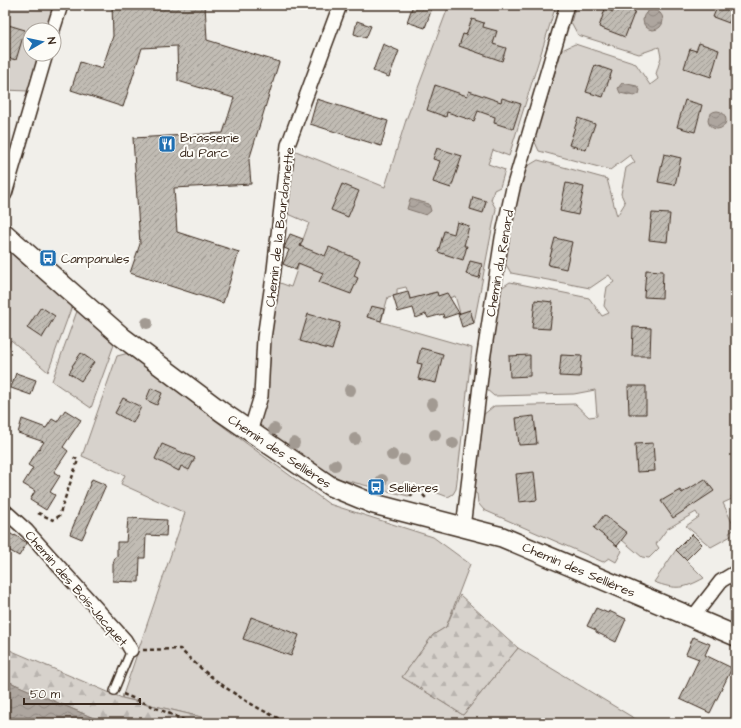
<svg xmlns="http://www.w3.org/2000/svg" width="741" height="728" viewBox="0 0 741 728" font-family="'Architects Daughter',sans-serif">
<defs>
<pattern id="forest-firs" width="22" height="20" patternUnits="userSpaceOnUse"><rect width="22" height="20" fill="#d7d2cc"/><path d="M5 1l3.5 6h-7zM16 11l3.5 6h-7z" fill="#b9b4af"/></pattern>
<pattern id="water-waves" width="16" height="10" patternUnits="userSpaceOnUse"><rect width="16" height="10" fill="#aea69f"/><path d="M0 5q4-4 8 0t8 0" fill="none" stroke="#8f8781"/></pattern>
<pattern id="building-hatch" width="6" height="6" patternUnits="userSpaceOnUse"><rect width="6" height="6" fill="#c1bcb4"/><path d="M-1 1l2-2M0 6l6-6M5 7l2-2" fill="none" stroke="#9e9992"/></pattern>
</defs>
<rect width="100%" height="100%" fill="#f1efea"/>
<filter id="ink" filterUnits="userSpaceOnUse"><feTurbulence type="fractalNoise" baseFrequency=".025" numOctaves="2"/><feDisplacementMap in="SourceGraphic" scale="8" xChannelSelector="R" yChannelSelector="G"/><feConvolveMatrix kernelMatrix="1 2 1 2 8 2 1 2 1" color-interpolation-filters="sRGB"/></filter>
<g filter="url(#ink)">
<!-- green -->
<path fill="#d7d2cc" stroke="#897e75" d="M 5,5 L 54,5 L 47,30 L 30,30 L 30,54 L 39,54 L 28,91 L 5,90 Z
M 449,5 L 556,5 L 509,156 L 493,150 L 488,164 L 505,170 L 500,187 L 494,190 L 491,200 L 496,209 L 474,323 L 470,310 L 460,313 L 455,296 L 449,298 L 446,294 L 438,296 L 436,292 L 428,294 L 428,297 L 412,304 L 406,287 L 397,289 L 397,295 L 388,297 L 381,322 L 472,348 L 456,489 L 453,494 L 448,497 L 427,489 L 408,496 L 340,479 L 312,464 L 258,426 L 265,398 L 271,355 L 267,352 L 275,281 L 291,287 L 302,255 L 298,253 L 309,223 L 284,212 L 291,149 L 385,187 L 406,120 Z
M 576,5 L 736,5 L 736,495 L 731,496 L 732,499 L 723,503 L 735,529 L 729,533 L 731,536 L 711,547 L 686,526 L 699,517 L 696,512 L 667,529 L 656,544 L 659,548 L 649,558 L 642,557 L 622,540 L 617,546 L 622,551 L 616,562 L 609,558 L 603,562 L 484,510 L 478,503 L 477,494 L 474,492 L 483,415 L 494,406 L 575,404 L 589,417 L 597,416 L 595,390 L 574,394 L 494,396 L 486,389 L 501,288 L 510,282 L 589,298 L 602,316 L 609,313 L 604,306 L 607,287 L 614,282 L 609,275 L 590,288 L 511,273 L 505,263 L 513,215 L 526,167 L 538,160 L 607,179 L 617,216 L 625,203 L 621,194 L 626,168 L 635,162 L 630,155 L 610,170 L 539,151 L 534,140 L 562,50 L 575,44 L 636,64 L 650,85 L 658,79 L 656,74 L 661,57 L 659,47 L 639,54 L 578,35 L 571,22 Z
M 5,248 L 72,306 L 48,372 L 11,340 L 5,356 Z
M 77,311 L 115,342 L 91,408 L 52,381 Z
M 129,353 L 224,427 L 329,504 L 433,537 L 470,564 L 446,627 L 433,635 L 402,677 L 463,715 L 518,648 L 642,723 L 226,723 L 122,698 L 185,513 L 121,484 L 125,475 L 82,456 L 117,356 Z
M 676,550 L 704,578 C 684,589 676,590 654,582 Z"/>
<!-- forest -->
<path fill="url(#forest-firs)" stroke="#897e75" d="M 460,595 L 518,648 L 463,715 L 402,677 L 433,635 L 446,627 Z
M 5,648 L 122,698 L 226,723 L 105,723 L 5,680 Z"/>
<!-- water -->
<path fill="url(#water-waves)" stroke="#80746b" d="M643 20a10 10 0 1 1 20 0a10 10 0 1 1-20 0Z
M 622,83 L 637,86 L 640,90 L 639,94 L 634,96 L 620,93 L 618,88 Z
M708 120a9 9 0 1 1 18 0a9 9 0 1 1-18 0Z
M 410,199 L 429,204 L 431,211 L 426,215 L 407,209 Z
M 5,680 L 105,723 L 5,723 Z"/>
<!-- building -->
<path fill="url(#building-hatch)" stroke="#3b2a1e" d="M 112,5 L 205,5 L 207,40 L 279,62 L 249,160 L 251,184 L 174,188 L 177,232 L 239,252 L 223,303 L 130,273 L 140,244 L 133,138 L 223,133 L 234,98 L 178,81 L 177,46 L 142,48 L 123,107 L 71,90 L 80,62 L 102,69 L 113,36 Z
M 413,5 L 433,5 L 425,28 L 407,22 Z
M 615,5 L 635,11 L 625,37 L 599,27 L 605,9 L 613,12 Z
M 718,5 L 736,5 L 729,23 L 713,17 Z
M 472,19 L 484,23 L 483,27 L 497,31 L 493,44 L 506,48 L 502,61 L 459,46 L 463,34 L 466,35 Z
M 357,21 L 371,26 L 366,38 L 354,34 Z
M 5,24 L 25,30 L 16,60 L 5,57 Z
M 699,43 L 719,50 L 711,77 L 684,68 L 690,49 L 696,51 Z
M 383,44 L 399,51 L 389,77 L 373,71 Z
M 595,65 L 612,71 L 603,97 L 586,92 Z
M 435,85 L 467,96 L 469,91 L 501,102 L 502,98 L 521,104 L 513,129 L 494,123 L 495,117 L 478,111 L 474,121 L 447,112 L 446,117 L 427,110 Z
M 317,99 L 388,121 L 381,146 L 310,124 Z
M 685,100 L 702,105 L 695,132 L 677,127 Z
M 578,118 L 595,124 L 586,150 L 569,145 Z
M 437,148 L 462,156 L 451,188 L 433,182 L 440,161 L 433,159 Z
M 664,154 L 681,158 L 675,185 L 658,182 Z
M 566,183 L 584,187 L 578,215 L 560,211 Z
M 342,184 L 359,191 L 348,217 L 331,210 Z
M 473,197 L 486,201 L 483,213 L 470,209 Z
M 652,213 L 670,214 L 667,242 L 649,240 Z
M 457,222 L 469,226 L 464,246 L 467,246 L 463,260 L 438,252 L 444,231 L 454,234 Z
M 290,234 L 303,239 L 300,246 L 325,256 L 329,247 L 360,260 L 354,276 L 358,278 L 351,294 L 319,282 L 323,273 L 298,263 L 296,270 L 283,264 L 289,250 L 284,248 Z
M 555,238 L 572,242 L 566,269 L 548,265 Z
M 470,261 L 482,264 L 479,278 L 466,274 Z
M 646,270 L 663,271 L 662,298 L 644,297 Z
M 408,292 L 410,299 L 437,292 L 438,296 L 447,293 L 459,313 L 444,318 L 443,314 L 428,318 L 426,314 L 416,318 L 413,308 L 398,312 L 393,296 Z
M 535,300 L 553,302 L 550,329 L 532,328 Z
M 371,306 L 384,309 L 381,321 L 367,317 Z
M 41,307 L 55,316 L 42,338 L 27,328 Z
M 470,310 L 474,323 L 462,327 L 458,314 Z
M 308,314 L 340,323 L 332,350 L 300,341 Z
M 633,327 L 651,328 L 650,356 L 632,356 Z
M 421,348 L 443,354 L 436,383 L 418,379 L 422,364 L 417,363 Z
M 81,353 L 94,362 L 81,381 L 69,373 L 73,367 L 72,366 Z
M 530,355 L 530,376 L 510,377 L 509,356 Z
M 561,355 L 582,356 L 580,377 L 559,376 Z
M 16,373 L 36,380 L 31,395 L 11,388 Z
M 628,386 L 646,386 L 646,414 L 629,414 Z
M 151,388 L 162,393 L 157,405 L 146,400 Z
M 123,398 L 141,407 L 133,423 L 115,413 Z
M 65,410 L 81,420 L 63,447 L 68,451 L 54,472 L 60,476 L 50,492 L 55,495 L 46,510 L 30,500 L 35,491 L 23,484 L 33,468 L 28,465 L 44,442 L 18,433 L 22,419 L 46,428 L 52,419 L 57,422 Z
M 534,416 L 537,444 L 519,445 L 516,418 Z
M 653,443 L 655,471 L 637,472 L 635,444 Z
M 162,444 L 195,458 L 189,470 L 181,466 L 179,471 L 155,459 Z
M 534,472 L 537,500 L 519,502 L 516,474 Z
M 92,479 L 106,485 L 82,539 L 70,534 Z
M 705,479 L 714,491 L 673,518 L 661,501 L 680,490 L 682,493 Z
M 604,515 L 627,533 L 617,546 L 594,528 Z
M 128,518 L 167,520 L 166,536 L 146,535 L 145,558 L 140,558 L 139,582 L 113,581 L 113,564 L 115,557 L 117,557 L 117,542 L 126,542 Z
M 5,530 L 14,536 L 15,535 L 27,543 L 19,556 L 5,548 Z
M 692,534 L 702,544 L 686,560 L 676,550 Z
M 596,608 L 608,613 L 609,611 L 626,619 L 616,642 L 596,632 L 596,630 L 587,626 Z
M 251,617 L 299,635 L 291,656 L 243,639 Z
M 693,637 L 710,644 L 705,655 L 732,668 L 710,713 L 680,699 L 699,659 L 686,654 Z"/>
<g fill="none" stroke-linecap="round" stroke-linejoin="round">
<defs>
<path id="lane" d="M 114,691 L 131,650"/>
<path id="street" d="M 53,30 L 61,5
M 5,194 L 46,54
M 250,432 L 261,396 L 264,338 L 274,270 L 288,145 L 340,5
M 5,511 L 27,531 L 125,640 L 131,650
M 463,528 L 483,360 L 502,238 L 513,188 L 567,5
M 693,617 L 721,581 L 736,572"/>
<path id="secondary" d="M 5,234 L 122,337 L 222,412 L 330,486 L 374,504 L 502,537 L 736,636"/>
</defs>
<!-- lane casing -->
<use href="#lane" stroke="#3b2a1e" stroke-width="10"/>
<!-- street casing -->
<use href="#street" stroke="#3b2a1e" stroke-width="16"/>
<!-- secondary casing -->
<use href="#secondary" stroke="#3b2a1e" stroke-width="22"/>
<!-- path -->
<path stroke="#3b2a1e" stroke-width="2.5" stroke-dasharray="4 3" stroke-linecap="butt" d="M 404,482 L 412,497
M 418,490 L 427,499
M 38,513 L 53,520 L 59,516 L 78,460 L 71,456
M 143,650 L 180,649 C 211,680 249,706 289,723
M 123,694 L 180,718 L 189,723"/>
<!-- lane -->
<use href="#lane" stroke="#fdfcf7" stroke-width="7"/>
<!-- street -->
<use href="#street" stroke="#fdfcf7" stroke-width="13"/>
<!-- secondary -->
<use href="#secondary" stroke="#fdfcf7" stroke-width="19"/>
</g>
<!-- trees -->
<g fill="#a29a92">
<circle cx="147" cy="323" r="6"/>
<circle cx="350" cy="390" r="6"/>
<circle cx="432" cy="404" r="6"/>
<circle cx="274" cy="429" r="6"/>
<circle cx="435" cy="435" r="6"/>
<circle cx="355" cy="439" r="6"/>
<circle cx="294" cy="443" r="6"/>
<circle cx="453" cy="443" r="6"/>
<circle cx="392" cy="455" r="6"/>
<circle cx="404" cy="460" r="6"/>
<circle cx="335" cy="465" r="6"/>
<circle cx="382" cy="480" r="6"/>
</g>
</g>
<!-- icons -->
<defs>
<symbol id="restaurant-square" viewBox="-11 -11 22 22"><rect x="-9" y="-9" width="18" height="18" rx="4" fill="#1f6fb2" stroke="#fdfcf7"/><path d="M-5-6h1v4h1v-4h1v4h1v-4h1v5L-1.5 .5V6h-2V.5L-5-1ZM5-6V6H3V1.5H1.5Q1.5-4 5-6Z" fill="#fff"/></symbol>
<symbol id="bus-square" viewBox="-11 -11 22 22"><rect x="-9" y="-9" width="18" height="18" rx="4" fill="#1f6fb2" stroke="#fdfcf7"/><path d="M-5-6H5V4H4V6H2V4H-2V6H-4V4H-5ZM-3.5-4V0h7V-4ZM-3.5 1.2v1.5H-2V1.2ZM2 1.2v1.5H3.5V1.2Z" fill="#fff"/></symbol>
</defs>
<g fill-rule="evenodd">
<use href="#restaurant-square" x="157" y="134" width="20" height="20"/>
<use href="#bus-square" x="38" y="248" width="20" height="20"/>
<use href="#bus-square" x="366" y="477" width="20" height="20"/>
</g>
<g text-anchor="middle" stroke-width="4" stroke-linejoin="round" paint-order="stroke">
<!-- poi labels -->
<g font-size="13" fill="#3b2a1e" stroke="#fdfcf7" text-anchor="start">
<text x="180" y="142">Brasserie<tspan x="180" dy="15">du Parc</tspan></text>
<text x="61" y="263">Campanules</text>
<text x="389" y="492">Sellières</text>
</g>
<!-- street labels -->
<g font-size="13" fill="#3b2a1e" stroke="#fdfcf7">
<text transform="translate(279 227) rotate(-83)" y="5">Chemin de la Bourdonnette</text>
<text transform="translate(499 263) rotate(-80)" y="5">Chemin du Renard</text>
<text transform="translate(280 451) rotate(34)" y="5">Chemin des Sellières</text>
<text transform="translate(579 569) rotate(23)" y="5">Chemin des Sellières</text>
<text transform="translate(77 588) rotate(49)" y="5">Chemin des Bois-Jacquet</text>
</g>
</g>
<!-- margin -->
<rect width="741" height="728" fill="none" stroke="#fdfcf7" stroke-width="20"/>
<rect x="10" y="10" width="721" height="708" fill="none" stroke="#3b2a1e" stroke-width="1.5" filter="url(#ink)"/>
<!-- north arrow -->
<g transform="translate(42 42) rotate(81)"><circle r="19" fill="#fdfcf7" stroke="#afa8a0"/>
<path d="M0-3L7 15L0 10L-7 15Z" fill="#1f6fb2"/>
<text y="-6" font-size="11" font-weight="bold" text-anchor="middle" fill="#3b2a1e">N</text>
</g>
<!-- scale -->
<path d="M24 698v6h116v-6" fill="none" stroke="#3b2a1e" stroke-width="2"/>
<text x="30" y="698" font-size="12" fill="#3b2a1e" stroke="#fdfcf7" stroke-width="3" paint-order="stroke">50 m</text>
</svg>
